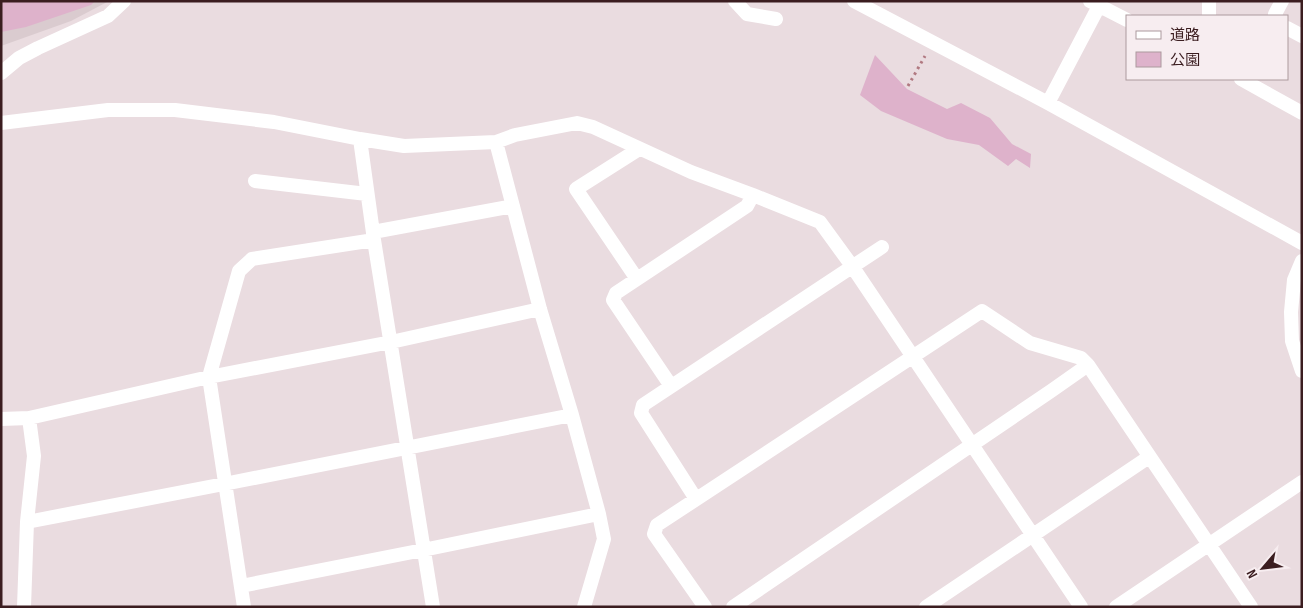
<svg xmlns="http://www.w3.org/2000/svg" width="1303" height="608" viewBox="0 0 1303 608" font-family="'Sofia Sans Condensed','Noto Sans JP',sans-serif">
<rect width="100%" height="100%" fill="#eadce0"/>
<!-- built -->
<path fill="#dacbcf" d="M 1,1 L 109,1 L 71,21 L 1,46 Z"/>
<!-- green -->
<path fill="#deb2cb" d="M 1,1 L 95,1 L 91,5 L 26,27 L 1,32 Z
M 875,55 L 907,89 L 947,109 L 961,103 L 990,118 L 1012,144 L 1031,154 L 1030,168 L 1016,159 L 1008,166 L 979,145 L 947,139 L 881,111 L 860,95 Z"/>
<g fill="none" stroke-linecap="round" stroke-linejoin="round">
<!-- path -->
<path stroke="#b17981" stroke-width="3" stroke-dasharray="2.5 4" stroke-linecap="butt" d="M 908,86 L 925,56"/>
<!-- minor -->
<path stroke="#fff" stroke-width="14" d="M 735,1 L 747,14 L 776,19
M 854,1 L 1048,103 L 1302,243
M 1090,1 L 1127,20
M 1209,1 L 1209,16
M 1276,16 L 1275,14 L 1282,1
M 1287,28 L 1302,36
M 1,73 L 19,58 L 38,48 L 108,16 L 124,1
M 1241,79 L 1302,113
M 1048,103 L 1099,6
M 1,123 L 108,110 L 175,110 L 274,122 L 360,139 L 404,146 L 496,142 L 515,135 L 577,123 L 593,127 L 691,172 L 753,195 L 820,222 L 852,266 L 1081,607
M 360,139 L 374,240 L 433,607
M 496,142 L 540,309 L 572,415 L 599,514 L 604,539 L 584,607
M 255,181 L 367,194
M 373,232 L 513,206
M 1302,261 L 1294,280 L 1291,312 L 1292,341 L 1302,371
M 637,279 L 576,189 L 639,149
M 671,386 L 613,300 L 616,293 L 747,206 L 753,195
M 1,419 L 29,418 L 209,377 L 391,342 L 540,309
M 696,499 L 641,413 L 643,405 L 882,247
M 27,522 L 224,484 L 572,415
M 241,586 L 423,550 L 599,514
M 24,607 L 27,522 L 34,456 L 29,418
M 244,607 L 209,377 L 239,271 L 252,259 L 374,240
M 705,607 L 654,534 L 657,525 L 982,311 L 1030,343 L 1081,358 L 1088,365
M 733,607 L 1051,391 L 1088,365 L 1251,607
M 926,607 L 1149,457
M 1116,607 L 1302,482"/>
</g>
<!-- border -->
<rect width="1303" height="608" fill="none" stroke="#3b1d20" stroke-width="5"/>
<!-- legend -->
<rect x="1126" y="15" width="162" height="65" fill="#f7edf0" stroke="#ac9a9d"/>
<rect x="1136" y="31" width="25" height="8" fill="#ffffff" stroke="#ac9a9d"/>
<text x="1170" y="40" font-size="15" fill="#3b1d20">道路</text>
<rect x="1136" y="52" width="25" height="15" fill="#deb2cb" stroke="#ac9a9d"/>
<text x="1170" y="65" font-size="15" fill="#3b1d20">公園</text>
<!-- north arrow -->
<g transform="translate(1263 568) rotate(242)" stroke="#f7edf0" stroke-width="4" paint-order="stroke">
<path d="M0-4L9 19L0 12L-9 19Z" fill="#3b1d20"/>
<text y="-8" font-size="14" font-weight="bold" text-anchor="middle" fill="#3b1d20">N</text>
</g>
</svg>
